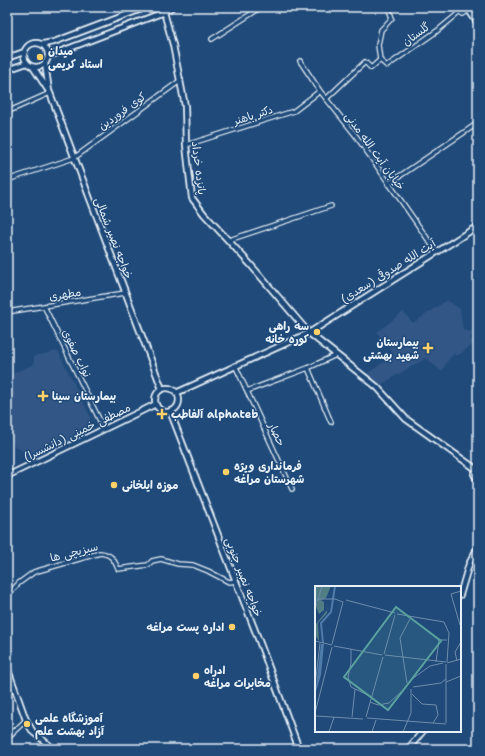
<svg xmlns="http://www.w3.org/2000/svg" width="485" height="756" viewBox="0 0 485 756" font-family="'Shantell Sans','Playpen Sans Arabic',sans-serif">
<rect width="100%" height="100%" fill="#1f4a7a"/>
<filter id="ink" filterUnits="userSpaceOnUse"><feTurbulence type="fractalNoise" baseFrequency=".025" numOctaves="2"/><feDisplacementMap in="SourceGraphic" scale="8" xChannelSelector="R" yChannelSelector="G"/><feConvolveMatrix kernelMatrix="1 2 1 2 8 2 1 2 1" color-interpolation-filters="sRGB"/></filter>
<g filter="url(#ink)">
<!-- built -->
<path fill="#325786" d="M 447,300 L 460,309 L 463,330 L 474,332 L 470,338 L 475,343 L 457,356 L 454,354 L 448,360 L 442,372 L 426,358 L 377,387 L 365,375 L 394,355 L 377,332 L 403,312 L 413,323 Z
M 58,351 L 90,416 L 90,426 L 86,432 L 28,463 L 23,451 L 14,446 L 7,429 L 7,376 L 34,364 L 34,356 Z"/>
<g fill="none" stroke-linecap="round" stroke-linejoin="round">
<defs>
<path id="street" d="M 212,39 L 257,10 L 255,7
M 380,60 L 378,45 L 381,30 L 392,18 L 388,7
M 300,61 L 320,91 L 356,136 L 436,251
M 326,99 L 365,62 L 371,68 L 380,60 L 387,66 L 437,31 L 460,12 L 463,14 L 469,10
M 7,112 L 50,93
M 186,145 L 294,111 L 320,91
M 7,180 L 74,158 L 181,80
M 388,184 L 478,123
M 229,240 L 331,206
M 44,306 L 104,429
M 7,312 L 125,293
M 235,365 L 292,489
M 308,368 L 331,422
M 247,391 L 308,368 L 336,355
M 7,596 L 19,583 L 34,572 L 100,553 C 111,554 114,559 118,569 L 148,565 L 152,561 L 161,559 L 178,564 L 193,565 L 208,571 L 229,582 L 236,581
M 7,738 L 26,720"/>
<path id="secondary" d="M 473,7 L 469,10 L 478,24
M 164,12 L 173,45 L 185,106 L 186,145 L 192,198 L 204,214 L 250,264 L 309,333 L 377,387 L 406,419 L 476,469
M24 55a12 12 0 1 1 24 0a12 12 0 1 1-24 0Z
M 43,44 L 54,42 L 147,7
M 49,56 L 164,12 L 172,7
M 7,58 L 24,52
M 45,63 L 49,91
M 33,67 L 50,93 L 162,389
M 7,70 L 27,63
M155 400a12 12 0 1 1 24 0a12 12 0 1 1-24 0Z
M 176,393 L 309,333 L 478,226
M 170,411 L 261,646 L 299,749
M 478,468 L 474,474 L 478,481
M 7,476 L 156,404
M 460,595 L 469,564 L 478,547
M 7,667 L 26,720 L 33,732 L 54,749
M 408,749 L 423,731"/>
</defs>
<!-- street casing -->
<use href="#street" stroke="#e8f1f8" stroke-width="6"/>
<!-- secondary casing -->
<use href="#secondary" stroke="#e8f1f8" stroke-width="8"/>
<!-- street -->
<use href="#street" stroke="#1f4a7a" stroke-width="3.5"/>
<!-- secondary -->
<use href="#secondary" stroke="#1f4a7a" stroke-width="4.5"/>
</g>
</g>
<!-- markers -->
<g fill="#ffd166" stroke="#1f4a7a" stroke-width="1.5">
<circle cx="40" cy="57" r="4"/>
<circle cx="317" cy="332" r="4"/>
<path d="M426 342h4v4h4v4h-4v4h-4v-4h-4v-4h4z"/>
<path d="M41 390h4v4h4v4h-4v4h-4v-4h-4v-4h4z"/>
<path d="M160 408h4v4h4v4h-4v4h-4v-4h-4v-4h4z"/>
<circle cx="226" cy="472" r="4"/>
<circle cx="114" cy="485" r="4"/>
<circle cx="232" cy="627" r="4"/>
<circle cx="196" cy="676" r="4"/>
<circle cx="27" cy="724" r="4"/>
</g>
<g text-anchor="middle" stroke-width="3" stroke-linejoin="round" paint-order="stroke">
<!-- street labels -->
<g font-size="11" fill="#e8f1f8" stroke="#1f4a7a">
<text transform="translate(416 34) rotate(-36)" y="4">گلستان</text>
<text transform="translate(122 111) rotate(-36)" y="4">کوی فروردین</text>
<text transform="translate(253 115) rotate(-18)" y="4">دکتر باهنر</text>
<text transform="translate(375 151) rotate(54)" y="4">خیابان آیت الله مدنی</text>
<text transform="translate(199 168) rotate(83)" y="4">پانزده خرداد</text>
<text transform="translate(114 238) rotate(69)" y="4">خواجه نصیر شمالی</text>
<text transform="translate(388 271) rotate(-32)" y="4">آیت الله صدوقی (سعدی)</text>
<text transform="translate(65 294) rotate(-9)" y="4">مطهری</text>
<text transform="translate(77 353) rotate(64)" y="4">نواب صفوی</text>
<text transform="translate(77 432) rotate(-26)" y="4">مصطفی خمینی (دانشسرا)</text>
<text transform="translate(277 434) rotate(65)" y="4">حصار</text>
<text transform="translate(74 552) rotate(-14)" y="4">سبزیچی ها</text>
<text transform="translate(244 577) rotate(69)" y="4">خواجه نصیر جنوبی</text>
</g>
<!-- poi labels -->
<g font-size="11" font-weight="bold" fill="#e8f1f8" stroke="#1f4a7a" text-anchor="start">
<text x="48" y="55">میدان<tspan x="48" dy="13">استاد کریمی</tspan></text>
<text x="309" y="330" text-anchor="end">سه راهی<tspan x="309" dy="13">کوره خانه</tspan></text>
<text x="419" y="346" text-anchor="end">بیمارستان<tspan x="419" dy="13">شهید بهشتی</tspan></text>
<text x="52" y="400">بیمارستان سینا</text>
<text x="171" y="418">آلفاطب alphateb</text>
<text x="234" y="470">فرمانداری ویژه<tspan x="234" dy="13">شهرستان مراغه</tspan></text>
<text x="122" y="489">موزه ایلخانی</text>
<text x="224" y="631" text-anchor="end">اداره پست مراغه</text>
<text x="204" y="674">ادراه<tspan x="204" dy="13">مخابرات مراغه</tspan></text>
<text x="35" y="722">آموزشگاه علمی<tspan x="35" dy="13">آزاد بهشت علم</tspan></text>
</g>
</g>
<!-- overview -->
<g transform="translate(315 586)">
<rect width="146" height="146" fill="#1f4a7a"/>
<path d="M 0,0 L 16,0 L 11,12 L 6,14 L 9,16 L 9,24 L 4,28 L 1,21 L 3,15 L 0,17 ZM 13,14 L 12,27 L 3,37 L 4,55 L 0,49 L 1,38 L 12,24 Z" fill="#517d85"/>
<path d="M 6,58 L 9,58 L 6,89 L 0,109 Z" fill="#507cab"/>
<path fill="none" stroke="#507cab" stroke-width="2" d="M 8,57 L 6,37 L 16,26 L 20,0"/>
<path fill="none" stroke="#6f8dac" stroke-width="1" d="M 2,13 L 20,13 L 28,16 L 17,58M 31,14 L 80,27M 0,23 L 7,0M 82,28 L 129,36 L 134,47 L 132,76M 145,39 L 136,8 L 146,5M 0,55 L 17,59M 19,60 L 67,69M 36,63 L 36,77 L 33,91 L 36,101 L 57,111M 69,68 L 80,29M 70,69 L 131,76M 142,75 L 140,66 L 146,56M 121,76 L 124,54 L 132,54M 132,77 L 146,73M 97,93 L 115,80 L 128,77M 131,96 L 146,90M 92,97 L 85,52 L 95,33M 0,100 L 5,57M 98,101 L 126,97 L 131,93M 97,108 L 107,118 L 121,119 L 123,129 L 118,137M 55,116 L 63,119 L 74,117 L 88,104M 0,127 L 17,61M 1,130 L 48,133M 37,131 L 40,103M 51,131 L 68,71M 52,132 L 131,138M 131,137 L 131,78M 14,146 L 19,131M 57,146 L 61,134M 88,146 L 96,127 L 96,103"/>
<path fill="#5ba19e" fill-opacity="0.15" stroke="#5ba19e" stroke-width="2" d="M 81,21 L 126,55 L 73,124 L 29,91 Z"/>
<rect width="146" height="146" fill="none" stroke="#e8f1f8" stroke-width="2"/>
</g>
<!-- margin -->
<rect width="485" height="756" fill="none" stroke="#1f4a7a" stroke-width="24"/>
<rect x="12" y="12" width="461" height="732" fill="none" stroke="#e8f1f8" stroke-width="1.5" filter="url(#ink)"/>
</svg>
